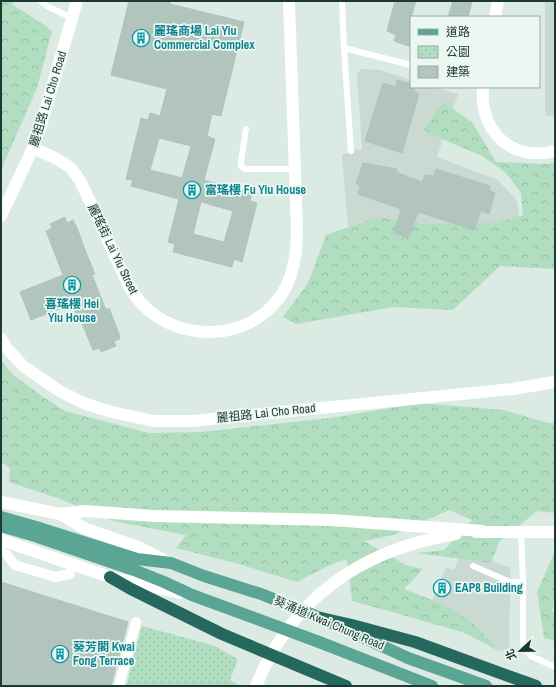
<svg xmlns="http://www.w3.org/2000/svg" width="556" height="687" viewBox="0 0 556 687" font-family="'Archivo Narrow','Noto Sans TC',sans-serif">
<defs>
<pattern id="forest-crowns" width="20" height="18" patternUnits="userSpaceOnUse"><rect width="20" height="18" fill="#b1dec0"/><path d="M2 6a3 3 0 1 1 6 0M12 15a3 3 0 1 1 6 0" fill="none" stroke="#98bfa6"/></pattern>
<pattern id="park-dots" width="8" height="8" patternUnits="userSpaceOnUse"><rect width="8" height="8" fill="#b1dec0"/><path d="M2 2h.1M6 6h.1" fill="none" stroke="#98bfa6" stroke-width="1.8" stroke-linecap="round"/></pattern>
</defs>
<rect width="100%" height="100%" fill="#dceae4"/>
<!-- built -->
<path fill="#cadad3" d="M 545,1 L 555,1 L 555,117 L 545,115 Z
M 360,69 L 380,70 L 411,80 L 411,87 L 434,87 L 458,94 L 437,157 L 498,180 L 517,201 L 519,211 L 518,234 L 349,237 L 342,155 L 351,151 L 362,149 L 357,76 Z
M 468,550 L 504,566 L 510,567 L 510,596 L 509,649 L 502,651 L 497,650 L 483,633 L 467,619 L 451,609 L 432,600 L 446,567 L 454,570 L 462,551 Z"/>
<!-- forest -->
<path fill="url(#forest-crowns)" d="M 1,1 L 12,1 L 13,5 L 40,22 L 52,31 L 37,88 L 1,170 Z
M 443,102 L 472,122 L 496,162 L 549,164 L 555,162 L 555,269 L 500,266 L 453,310 L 394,307 L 296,324 L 283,317 L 308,283 L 326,235 L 377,217 L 423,224 L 495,223 L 523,215 L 521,193 L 506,173 L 482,156 L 423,131 Z
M 1,360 L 13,375 L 46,399 L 65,411 L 149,433 L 201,432 L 330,418 L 420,403 L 504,410 L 548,423 L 555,423 L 555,513 L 537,511 L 499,542 L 491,563 L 416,553 L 444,550 L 472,520 L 449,510 L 393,535 L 364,541 L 406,565 L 423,569 L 404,589 C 432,600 462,610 483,633 C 488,638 493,644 497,650 L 465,633 L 399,614 L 352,601 L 347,559 L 330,565 L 297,582 L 239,564 L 176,548 L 186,535 L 113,521 L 57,498 L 9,482 L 10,468 L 1,462 Z
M 555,551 L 555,597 L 552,611 L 555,614 L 555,641 L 544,638 L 537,592 Z"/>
<!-- park -->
<path fill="url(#park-dots)" d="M 142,626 L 212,645 L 238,659 L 230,680 L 240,686 L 126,686 Z"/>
<!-- building -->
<path fill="#b1c5bd" stroke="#aec4bc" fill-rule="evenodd" d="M 129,1 L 170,1 L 170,4 L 244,22 L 221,116 L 212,114 L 207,136 L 215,139 L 204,180 L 252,193 L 250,201 L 257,203 L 242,262 L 234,259 L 232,267 L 173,252 L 175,244 L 168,242 L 179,199 L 131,186 L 133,180 L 126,179 L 141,118 L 148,120 L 150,113 L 160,116 L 167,89 L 111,75 ZM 159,138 L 191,146 L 182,178 L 150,170 ZM 201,202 L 233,211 L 224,242 L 193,234 Z
M 395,1 L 416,1 L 411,17 L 411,47 L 394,41 L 396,35 L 387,31 Z
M 453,1 L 472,1 L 468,17 L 448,17 Z
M 397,80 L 411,84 L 411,87 L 415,87 L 414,91 L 419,94 L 402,153 L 365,141 L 383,83 L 396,87 Z
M 363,163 L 397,169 L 396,172 L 422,182 L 425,175 L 434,176 L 436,169 L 490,186 L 489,190 L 495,193 L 489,214 L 481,211 L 474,230 L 418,212 L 409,237 L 394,233 L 401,209 L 358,194 L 360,186 L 356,184 Z
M 65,217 L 67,223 L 73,220 L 75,225 L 76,225 L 87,255 L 95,274 L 92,275 L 106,310 L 109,308 L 119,334 L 120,339 L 114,341 L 116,346 L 101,352 L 99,348 L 93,350 L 79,316 L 77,317 L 72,304 L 31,320 L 20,292 L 63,275 L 46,231 L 52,228 L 50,224 Z
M 1,582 L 128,622 L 111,686 L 1,686 Z"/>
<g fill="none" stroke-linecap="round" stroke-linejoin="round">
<!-- service -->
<path stroke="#fff" stroke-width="6" d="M 41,1 L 47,6 L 72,18
M 342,1 L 344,48 L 351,151
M 344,48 L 411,65
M 246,129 L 241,162 L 241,166 L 245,169 L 295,169
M 521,531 L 523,582 L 523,644 L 525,650 L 531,656 L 555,667
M 1,548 L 7,555
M 473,566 L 510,582 L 523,582"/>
<!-- pedestrian -->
<path stroke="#fff" stroke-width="10" d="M 7,555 L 15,565 L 55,577 L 70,574
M 119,686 L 136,622"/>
<!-- minor -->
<path stroke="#fff" stroke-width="12" d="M 33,148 L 42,122 L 77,1"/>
<!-- tertiary -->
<path stroke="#fff" stroke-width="12" d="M 495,17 L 498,1
M 483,87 C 479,131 511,162 555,151
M 1,216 L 33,148 L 57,159 L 71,168 L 79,179 C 92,204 103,230 115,256 C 123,272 129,290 141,303 C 179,344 250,342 282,294 C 294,275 297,253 297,230 L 289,1
M 1,339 L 6,347 L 23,366 L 58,390 L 81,402 L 101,409 L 116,413 L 154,421 L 192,421 L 513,389 L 555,382"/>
<!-- secondary -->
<path stroke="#fff" stroke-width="12" d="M 1,502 L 60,514 L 86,529 L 138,547 L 168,562
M 60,514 L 85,511 L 154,516 L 331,520 L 483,531
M 476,532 L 555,532
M 1,540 L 110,577 L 180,593
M 256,686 C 292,597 363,549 456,534"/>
<!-- primary -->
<path stroke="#5ba595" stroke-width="12" d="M 1,517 L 36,527 L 137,559 L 171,563 L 204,576 L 261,594 L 321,618 L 408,658 L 486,686
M 1,526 L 35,536 L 134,570 L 164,582 L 192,595 L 319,642 L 432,686"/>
<!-- motorway -->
<path stroke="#25695e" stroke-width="12" d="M 110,577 L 131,589 L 222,634 L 346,686
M 321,618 L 352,625 L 415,642 L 536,686"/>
</g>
<!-- icons -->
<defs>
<symbol id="building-ring" viewBox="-11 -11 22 22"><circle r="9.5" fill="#ecf7f2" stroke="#0f9aa8" stroke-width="1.5"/><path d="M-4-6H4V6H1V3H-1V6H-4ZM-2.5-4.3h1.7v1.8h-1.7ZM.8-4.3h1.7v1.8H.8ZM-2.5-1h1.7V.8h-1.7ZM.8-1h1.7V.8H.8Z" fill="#0f9aa8"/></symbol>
</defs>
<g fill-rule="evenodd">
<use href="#building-ring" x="131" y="28" width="20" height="20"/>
<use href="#building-ring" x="182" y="180" width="20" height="20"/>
<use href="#building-ring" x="62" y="275" width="20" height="20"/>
<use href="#building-ring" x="432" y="578" width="20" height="20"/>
<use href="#building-ring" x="50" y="644" width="20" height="20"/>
</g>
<g text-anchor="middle" stroke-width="3.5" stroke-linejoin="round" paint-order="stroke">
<!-- culture labels -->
<g font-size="12" font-weight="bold" fill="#0d838f" stroke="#ecf7f2" text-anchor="start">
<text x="154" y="35">麗瑤商場 Lai Yiu<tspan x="154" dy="14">Commercial Complex</tspan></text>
<text x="205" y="194">富瑤樓 Fu Yiu House</text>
<text x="72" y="308" text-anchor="middle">喜瑤樓 Hei<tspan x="72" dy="14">Yiu House</tspan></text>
<text x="455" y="592">EAP8 Building</text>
<text x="73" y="651">葵芳閣 Kwai<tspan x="73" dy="14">Fong Terrace</tspan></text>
</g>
<!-- street labels -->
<g font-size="12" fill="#1c3a34" stroke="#ecf7f2">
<text transform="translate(48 99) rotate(-73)" y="4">麗祖路 Lai Cho Road</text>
<text transform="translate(113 249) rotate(64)" y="4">麗瑤街 Lai Yiu Street</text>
<text transform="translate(266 413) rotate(-6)" y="4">麗祖路 Lai Cho Road</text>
<text transform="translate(329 623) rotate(23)" y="4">葵涌道 Kwai Chung Road</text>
</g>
</g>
<!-- border -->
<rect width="556" height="687" fill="none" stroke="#1c3a34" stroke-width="4"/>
<!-- legend -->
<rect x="410" y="16" width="130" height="72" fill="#ecf7f2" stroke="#99aba6"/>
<rect x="418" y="29" width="20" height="6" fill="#5ba595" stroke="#99aba6"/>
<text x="446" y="36" font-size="12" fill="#1c3a34">道路</text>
<rect x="418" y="46" width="20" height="12" fill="url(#park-dots)" stroke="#99aba6"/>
<text x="446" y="56" font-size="12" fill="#1c3a34">公園</text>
<rect x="418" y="66" width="20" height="12" fill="#b1c5bd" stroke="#99aba6"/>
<text x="446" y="76" font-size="12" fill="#1c3a34">建築</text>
<!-- north arrow -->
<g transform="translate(520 651) rotate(248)" stroke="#ecf7f2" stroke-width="3" paint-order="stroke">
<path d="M0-3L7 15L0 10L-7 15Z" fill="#1c3a34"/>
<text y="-6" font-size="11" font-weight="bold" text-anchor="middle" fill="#1c3a34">北</text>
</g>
</svg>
